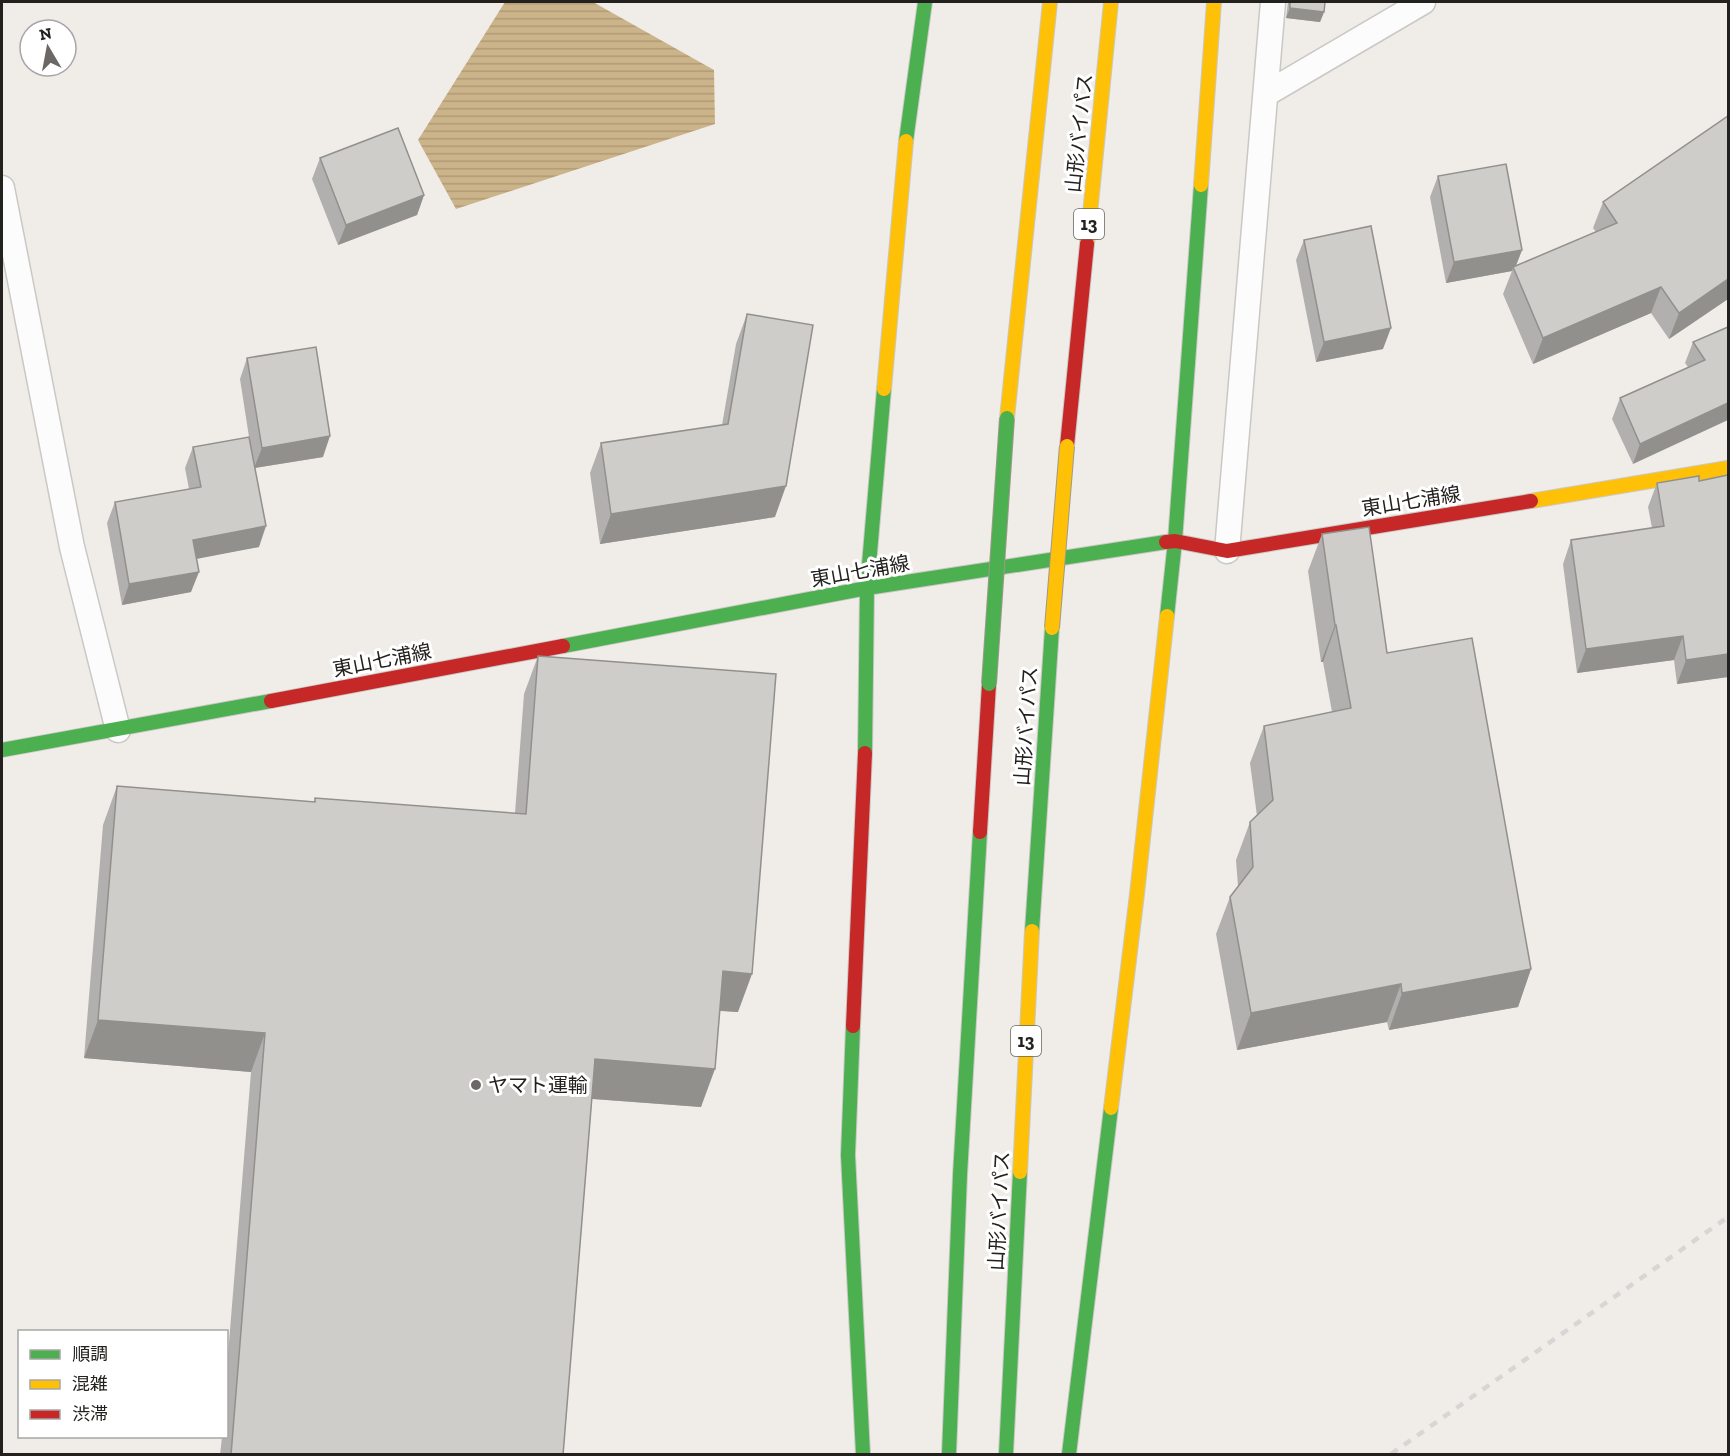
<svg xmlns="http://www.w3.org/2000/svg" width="1730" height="1456" viewBox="0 0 1730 1456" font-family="'Zilla Slab','Noto Sans JP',serif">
<defs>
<pattern id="water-rules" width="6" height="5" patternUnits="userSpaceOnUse" patternTransform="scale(1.5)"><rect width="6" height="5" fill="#ccb48a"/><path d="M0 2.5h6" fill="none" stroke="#af9a77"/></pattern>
</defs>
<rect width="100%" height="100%" fill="#f0ede9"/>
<!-- water -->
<path fill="url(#water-rules)" d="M 505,2 L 593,2 L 714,70 L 715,124 L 456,209 L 418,140 Z"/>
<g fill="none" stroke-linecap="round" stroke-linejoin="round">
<defs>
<path id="lane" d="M 1266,94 L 1423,2
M 2,188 L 72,547 L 118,730
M 1227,551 L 1273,2"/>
<path id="fast" d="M 906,141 L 925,2
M 1167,616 L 1175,541 L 1201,185
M 563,646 L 867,588 L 1166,542
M 2,750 L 271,701
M 865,753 L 867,588 L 884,389
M 1032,931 L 1052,628
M 853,1026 L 848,1155 L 863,1454
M 949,1454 L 960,1175 L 980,832
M 1006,1454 L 1020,1172
M 1069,1454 L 1111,1108"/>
<path id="slow" d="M 1201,185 L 1214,2
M 1087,244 L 1111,2
M 884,389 L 906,141
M 1007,418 L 1050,2
M 1531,501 L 1728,468
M 1111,1108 L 1137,894 L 1167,616
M 1020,1172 L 1032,931"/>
<path id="jam" d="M 1067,446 L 1087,244
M 1166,542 L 1175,541 L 1227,551 L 1531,501
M 271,701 L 563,646
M 980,832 L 989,684
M 853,1026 L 865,753"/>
</defs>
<!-- lane casing -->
<use href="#lane" stroke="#cac8c5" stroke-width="27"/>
<!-- fast casing -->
<use href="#fast" stroke="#cac8c5" stroke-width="16"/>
<!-- slow casing -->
<use href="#slow" stroke="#cac8c5" stroke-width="16"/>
<!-- jam casing -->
<use href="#jam" stroke="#cac8c5" stroke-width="16"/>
<!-- lane -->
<use href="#lane" stroke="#fdfcfc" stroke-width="24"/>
<!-- fast -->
<use href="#fast" stroke="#4caf50" stroke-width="14"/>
<!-- slow -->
<use href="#slow" stroke="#ffc107" stroke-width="14"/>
<!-- jam -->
<use href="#jam" stroke="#c62828" stroke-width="14"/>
<!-- rail -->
<path stroke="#d7d6d5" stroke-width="4.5" stroke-dasharray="8 8" stroke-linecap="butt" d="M 1391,1454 L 1728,1217"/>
<defs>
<path id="fast-bridge" d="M 989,684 L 1007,418"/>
<path id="slow-bridge" d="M 1052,628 L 1067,446"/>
</defs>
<!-- fast-bridge casing -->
<use href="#fast-bridge" stroke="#a0998b" stroke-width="16" stroke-linecap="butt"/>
<!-- slow-bridge casing -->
<use href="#slow-bridge" stroke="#a0998b" stroke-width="16" stroke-linecap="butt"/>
<!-- fast-bridge -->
<use href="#fast-bridge" stroke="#4caf50" stroke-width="14"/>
<!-- slow-bridge -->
<use href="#slow-bridge" stroke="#ffc107" stroke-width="14"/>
</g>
<!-- wall -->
<path fill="#b2b0ae" d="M 1288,2 L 1325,2 L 1324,12 L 1320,22 L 1286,18 Z
M 320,158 L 424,195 L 417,215 L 338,245 L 312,179 Z
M 1438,176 L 1522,250 L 1516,266 L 1596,232 L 1593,228 L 1603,202 L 1728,299 L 1669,339 L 1651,313 L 1533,364 L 1503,294 L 1512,271 L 1446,283 L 1430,197 Z
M 1304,240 L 1383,349 L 1316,362 L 1296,260 Z
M 747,314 L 775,517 L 600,544 L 590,473 L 601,443 L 722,425 L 736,344 Z
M 1728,327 L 1633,464 L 1612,419 L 1620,398 L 1688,367 L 1685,363 L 1693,342 Z
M 247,358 L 323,457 L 255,468 L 259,547 L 196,558 L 191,592 L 122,605 L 107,523 L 115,502 L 189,489 L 185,468 L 193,447 L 249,437 L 240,379 Z
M 1728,475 L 1728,677 L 1677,684 L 1674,660 L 1577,673 L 1563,564 L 1571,540 L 1652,528 L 1648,507 L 1657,483 L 1699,481 Z
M 1322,534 L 1387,653 L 1531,969 L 1518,1007 L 1389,1030 L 1387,1022 L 1237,1050 L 1216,934 L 1230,897 L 1238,886 L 1236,860 L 1250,822 L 1257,816 L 1250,763 L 1264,726 L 1332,712 L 1323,662 L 1321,662 L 1308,571 Z
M 538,656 L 738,1012 L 720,1011 L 701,1107 L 592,1099 L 563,1455 L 220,1455 L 222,1437 L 226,1437 L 226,1379 L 251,1072 L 84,1058 L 103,825 L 117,786 L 314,802 L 315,798 L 515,813 L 524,694 Z"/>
<!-- shaded-wall -->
<path fill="#91908d" d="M 1290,8 L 1324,12 L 1320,22 L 1286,18 Z
M 424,195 L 417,215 L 338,245 L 346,225 Z
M 1522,250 L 1514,270 L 1513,267 L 1512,271 L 1446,283 L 1454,262 Z
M 1728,279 L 1728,299 L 1669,339 L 1679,313 Z
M 1661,287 L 1651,313 L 1533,364 L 1543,338 Z
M 1391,328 L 1383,349 L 1316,362 L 1324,342 Z
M 1728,403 L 1728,420 L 1633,464 L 1640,444 Z
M 330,436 L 323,457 L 254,468 L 262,448 Z
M 786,486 L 775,517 L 600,544 L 611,514 Z
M 266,526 L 259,547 L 186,561 L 193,540 Z
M 199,572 L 191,592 L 122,605 L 129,584 Z
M 1335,625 L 1336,625 L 1323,662 L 1321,662 Z
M 1683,636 L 1674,660 L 1577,673 L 1586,649 Z
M 1728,654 L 1728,677 L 1677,684 L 1686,660 Z
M 1531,969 L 1518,1007 L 1389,1030 L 1402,993 Z
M 723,971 L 752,974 L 738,1012 L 709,1010 Z
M 1401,984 L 1387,1022 L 1237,1050 L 1251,1013 Z
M 98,1020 L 265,1033 L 251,1072 L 84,1058 Z
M 595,1059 L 715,1069 L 701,1107 L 581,1098 Z"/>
<!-- building -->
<path fill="#cfcdca" stroke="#91908d" stroke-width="1.5" d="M 1290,2 L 1325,2 L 1324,12 L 1290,8 Z
M 1728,116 L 1728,279 L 1679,313 L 1661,287 L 1543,338 L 1513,267 L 1617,223 L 1603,202 Z
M 398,128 L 424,195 L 346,225 L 320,158 Z
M 1506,164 L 1522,250 L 1454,262 L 1438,176 Z
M 1371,226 L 1391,328 L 1324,342 L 1304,240 Z
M 747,314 L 813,325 L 786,486 L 611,514 L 601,443 L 728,424 Z
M 1728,327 L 1728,403 L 1640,444 L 1620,398 L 1705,360 L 1693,342 Z
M 316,347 L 330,436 L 262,448 L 247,358 Z
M 249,437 L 266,526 L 193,540 L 199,572 L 129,584 L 115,502 L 201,487 L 193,447 Z
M 1728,475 L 1728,654 L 1686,660 L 1683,636 L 1586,649 L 1571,540 L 1664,526 L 1657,483 L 1699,476 L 1699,481 Z
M 1369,527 L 1387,653 L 1472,638 L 1531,969 L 1402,993 L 1401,984 L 1251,1013 L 1230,897 L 1253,867 L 1250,822 L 1273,800 L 1264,726 L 1351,708 L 1336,625 L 1335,625 L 1322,534 Z
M 538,656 L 776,674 L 752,974 L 723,971 L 715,1069 L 595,1059 L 563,1455 L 231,1455 L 265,1033 L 98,1020 L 117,786 L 315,802 L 315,798 L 526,814 Z"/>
<!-- markers -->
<circle fill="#6b6865" stroke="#fff" stroke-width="2" cx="476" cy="1085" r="6"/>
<g text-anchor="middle" stroke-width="6" stroke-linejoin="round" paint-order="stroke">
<!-- shield labels -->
<g fill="#fff" stroke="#656462" stroke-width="1.5">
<rect x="1074" y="209" width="30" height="30" rx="4.5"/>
<rect x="1011" y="1026" width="30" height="30" rx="4.5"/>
</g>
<g font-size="18" font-weight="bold" fill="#23211e">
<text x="1089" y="230">13</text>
<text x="1026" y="1047">13</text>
</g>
<!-- street labels -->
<g font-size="20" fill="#23211e" stroke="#fff">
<text transform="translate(1079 133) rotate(-84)" y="7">山形バイパス</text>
<text transform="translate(1411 501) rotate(-9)" y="7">東山七浦線</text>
<text transform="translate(860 571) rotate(-10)" y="7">東山七浦線</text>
<text transform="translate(382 660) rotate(-11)" y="7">東山七浦線</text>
<text transform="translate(1026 726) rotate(-86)" y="7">山形バイパス</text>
<text transform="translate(999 1211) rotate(-87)" y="7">山形バイパス</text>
</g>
<!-- poi labels -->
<g font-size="20" fill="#23211e" stroke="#fff" text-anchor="start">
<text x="488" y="1092">ヤマト運輸</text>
</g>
</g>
<!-- border -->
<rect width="1730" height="1456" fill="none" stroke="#23211e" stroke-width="6"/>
<!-- legend -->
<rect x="18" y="1330" width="210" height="108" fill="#ffffff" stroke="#a7a6a5" stroke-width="1.5"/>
<rect x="30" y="1350" width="30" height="9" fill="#4caf50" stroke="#a7a6a5" stroke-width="1.5"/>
<text x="72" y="1360" font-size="18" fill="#23211e">順調</text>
<rect x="30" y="1380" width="30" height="9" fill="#ffc107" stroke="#a7a6a5" stroke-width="1.5"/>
<text x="72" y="1390" font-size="18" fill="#23211e">混雑</text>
<rect x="30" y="1410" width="30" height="9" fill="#c62828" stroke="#a7a6a5" stroke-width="1.5"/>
<text x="72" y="1420" font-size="18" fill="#23211e">渋滞</text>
<!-- north arrow -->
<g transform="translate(48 48) rotate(350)"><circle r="28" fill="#ffffff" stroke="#a7a6a5" stroke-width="1.5"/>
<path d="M0-4.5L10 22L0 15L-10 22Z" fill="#6b6865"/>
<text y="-9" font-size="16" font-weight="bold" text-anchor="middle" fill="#23211e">N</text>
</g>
</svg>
